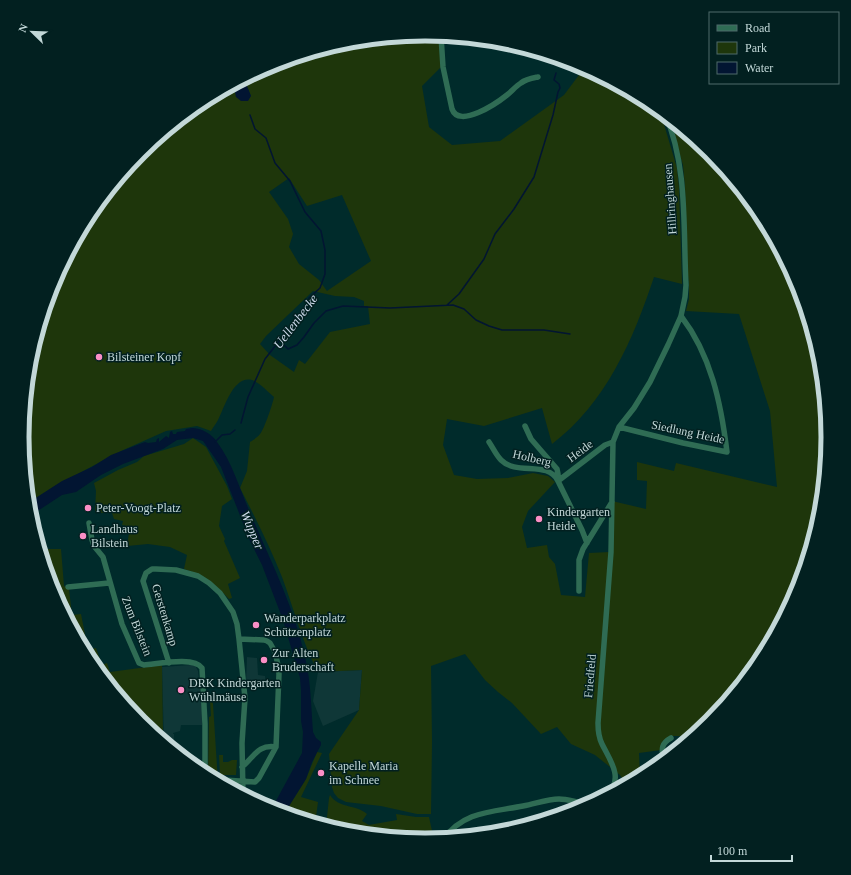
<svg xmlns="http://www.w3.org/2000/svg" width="851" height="875" viewBox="0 0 851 875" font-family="Georgia,serif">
<rect width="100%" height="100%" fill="#002b2b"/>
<!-- built -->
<path fill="#0f3737" d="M 247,657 L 257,658 L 258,675 L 265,676 L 266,684 L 246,683 Z
M 191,665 L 195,665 L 198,671 L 202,709 L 202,725 L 181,725 L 180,731 L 173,733 L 173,734 L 174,734 L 174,751 L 164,742 L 162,667 Z
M 362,670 L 359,710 L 323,726 L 313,701 L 318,672 Z"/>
<!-- green -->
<path fill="#1e360b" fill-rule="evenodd" d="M 426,34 L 439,35 L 441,67 L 422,86 L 429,127 L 452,145 L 500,141 L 564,95 L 585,67 L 650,102 L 660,111 L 677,168 L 679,188 L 682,284 L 654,277 C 633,340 606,403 552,444 L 542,408 L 484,426 L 447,419 L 443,445 L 454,475 L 477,479 L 508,478 L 533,473 L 548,476 L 555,482 L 528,511 L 522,527 L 527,548 L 547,545 L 549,557 L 555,564 L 561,595 L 585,597 L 589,553 L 610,552 L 612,501 L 646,509 L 647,481 L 637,480 L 637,462 L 674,471 L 676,463 L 777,487 L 770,411 L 739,314 L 686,311 L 689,299 L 689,285 L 687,266 L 685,187 L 683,165 L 668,117 L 711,152 L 761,214 L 798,283 L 821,359 L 829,438 L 821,516 L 798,592 L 761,662 L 711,723 L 692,739 L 686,736 L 670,736 L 661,750 L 639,753 L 640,778 L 627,785 L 620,775 L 595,755 L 571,744 L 557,727 L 541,734 L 512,703 L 498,692 L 485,680 L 465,654 L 431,666 L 432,742 L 431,814 L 417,814 L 381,806 L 346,802 L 338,798 L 334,793 L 332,787 L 329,754 L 359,710 L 362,670 L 318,672 C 302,642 294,609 282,577 C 270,547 255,517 240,488 L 247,471 L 250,442 C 253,440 258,437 260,434 C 264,430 273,403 274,397 C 268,392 259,382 252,380 C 233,375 224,409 218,420 C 216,424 213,427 211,431 L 197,426 L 166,431 L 121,451 L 55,486 L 28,503 L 22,437 L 30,359 L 53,283 L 90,213 L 140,152 L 202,102 L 234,84 L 236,97 L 251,96 L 244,79 L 271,65 L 347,42 ZM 289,178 L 307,206 L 342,195 L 371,261 L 327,291 L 319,280 L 299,264 L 289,247 L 293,234 L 288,219 L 269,192 ZM 313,291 L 335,296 L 354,297 L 364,301 L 364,306 L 368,306 L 370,324 L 330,332 L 305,364 L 299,360 L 294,372 L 270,355 L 260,344 L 266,336 Z
M 193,438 L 206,447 L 227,486 L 232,499 L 222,506 L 219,526 L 225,539 L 224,541 L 240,578 L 228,584 L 232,598 L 229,599 C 216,585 203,575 184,569 L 187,555 L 170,547 L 148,544 L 127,546 L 130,527 L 122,525 L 123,521 L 114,519 L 112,513 L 95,513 L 96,491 L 94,483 L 118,470 L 137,462 L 144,456 L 184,444 Z
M 39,545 L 48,549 L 61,549 L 64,586 L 69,589 L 72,615 L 81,614 L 88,650 L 96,648 L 102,665 L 107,663 L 110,672 L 162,665 L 163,735 L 156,736 L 140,723 L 90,661 L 53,592 Z
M 208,697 L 211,698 L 213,704 L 218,782 L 208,777 L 209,717 L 211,716 L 210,700 L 207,698 Z
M 317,752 L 322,753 L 301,797 L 318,802 L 315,824 L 284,814 L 306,779 Z
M 219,755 L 223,755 L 223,762 L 228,762 L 232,760 L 237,760 L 236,775 L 223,775 L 220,774 Z
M 330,795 C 339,809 356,804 367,814 L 362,821 L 369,825 L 397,820 L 396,814 L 416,817 L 429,817 L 434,840 L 425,841 L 347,833 L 326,827 L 329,798 Z"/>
<!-- water -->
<path fill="#021532" d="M 244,79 L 251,96 L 248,101 L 241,101 L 236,97 L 234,84 Z
M 192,428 C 201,428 212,434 217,442 C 232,462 239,487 249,510 C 269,558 294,606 305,657 C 311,682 311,707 313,732 L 316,738 L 321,742 L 321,745 L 312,762 L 306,779 L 284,814 L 271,810 L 302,753 L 303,732 L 301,721 L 301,690 L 300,678 L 283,620 L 262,565 L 250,541 L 221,467 L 203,441 L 193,438 L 177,440 L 163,449 L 123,464 L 101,475 L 76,492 L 62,495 L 30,516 L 28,503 L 62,481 L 92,467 L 111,455 L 145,442 L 148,443 L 156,442 L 157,439 L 159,438 L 159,442 L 166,436 L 169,438 L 170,432 L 172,431 L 173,434 L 176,434 L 177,432 L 185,431 L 186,429 Z"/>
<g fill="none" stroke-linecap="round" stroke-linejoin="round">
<!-- stream -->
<path stroke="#021532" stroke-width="1.5" d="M 447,305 L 459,294 L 484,259 L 495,234 L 514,209 L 534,177 L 553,115 L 558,92 L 560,88 L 559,84 L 554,80 L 556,73
M 279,340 L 288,349 L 297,345 L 304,337 L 314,323 L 326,311 L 343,306 L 390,308 L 453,305 L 464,309 L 476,320 L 489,326 L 502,330 L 544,330 L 570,334
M 241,423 L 248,397 L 265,359 L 290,327 L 309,306 L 309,298 L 320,288 L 325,274 L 325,250 L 321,231 L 305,212 L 290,181 L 275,163 L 266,138 L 255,129 L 250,115
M 215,442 L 222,435 L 230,434 L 235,430"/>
<!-- street -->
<path stroke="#2f6c54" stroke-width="5.5" d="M 441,36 L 443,67 L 452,109 C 459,129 497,103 507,95 C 512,91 516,86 521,83 C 526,79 533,78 538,77
M 525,426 L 531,439 L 557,469 L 558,474 L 558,481
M 619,427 L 683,443 L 727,452 C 721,403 711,355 681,316
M 489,442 C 493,448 496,455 501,460 C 517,476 548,460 558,481
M 89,523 L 92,540 L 94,546 L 103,557 L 122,624 L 139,663 L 144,665 C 158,664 194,656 202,668 L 205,724 L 205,775
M 587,543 L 582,530 L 558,481 L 605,445 L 613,442
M 68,587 L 109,583
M 579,591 L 579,560 L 583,549 L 612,502
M 169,663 L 143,581 L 146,573 L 152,569 L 156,569 L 176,570 L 198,576 L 209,583 L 220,593 L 233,612 L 237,624 L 239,639 L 245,698 L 242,743 L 243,795
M 663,762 C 662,750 660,744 671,738
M 242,767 C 254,757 258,744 276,747
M 221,783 L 224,780 L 255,782 L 259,778 L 276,747 L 279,674 L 278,665 L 275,652 L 270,643 L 267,641 L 264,640 L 239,639
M 607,796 C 624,778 611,762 602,744 C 599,738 598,730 598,723 L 611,552 L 613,442 L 619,427 L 634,408 L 650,382 L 668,345 L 681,316 L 685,297 L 686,285 C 683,229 688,166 665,114
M 444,839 C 463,811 493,812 523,806 C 535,804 547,799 559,799 C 571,799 581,805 593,803"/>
</g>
<!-- markers -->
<g fill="#fb8fc6" stroke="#022020" stroke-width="1.5">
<circle cx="99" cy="357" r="4"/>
<circle cx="88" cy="508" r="4"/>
<circle cx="539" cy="519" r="4"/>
<circle cx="83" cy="536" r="4"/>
<circle cx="256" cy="625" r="4"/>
<circle cx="264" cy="660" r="4"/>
<circle cx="181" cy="690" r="4"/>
<circle cx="321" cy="773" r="4"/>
</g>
<g text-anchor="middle" stroke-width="3" stroke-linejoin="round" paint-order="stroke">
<!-- street labels -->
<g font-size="12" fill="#c3d8d8" stroke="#022020">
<text transform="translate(670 199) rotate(-94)" y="4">Hillringhausen</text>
<text transform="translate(688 432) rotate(12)" y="4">Siedlung Heide</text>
<text transform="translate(580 451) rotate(-37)" y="4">Heide</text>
<text transform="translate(532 458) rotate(13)" y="4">Holberg</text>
<text transform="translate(165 615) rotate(73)" y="4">Gerstenkamp</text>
<text transform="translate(137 626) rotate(68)" y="4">Zum Bilstein</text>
<text transform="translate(590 676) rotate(-85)" y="4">Friedfeld</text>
</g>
<!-- poi labels -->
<g font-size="12" fill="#c3d8d8" stroke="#022020" text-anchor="start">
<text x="107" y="361">Bilsteiner Kopf</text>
<text x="96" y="512">Peter-Voogt-Platz</text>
<text x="547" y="516">Kindergarten<tspan x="547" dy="14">Heide</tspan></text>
<text x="91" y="533">Landhaus<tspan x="91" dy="14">Bilstein</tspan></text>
<text x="264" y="622">Wanderparkplatz<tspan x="264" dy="14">Schützenplatz</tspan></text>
<text x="272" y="657">Zur Alten<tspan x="272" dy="14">Bruderschaft</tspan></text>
<text x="189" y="687">DRK Kindergarten<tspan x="189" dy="14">Wühlmäuse</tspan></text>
<text x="329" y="770">Kapelle Maria<tspan x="329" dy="14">im Schnee</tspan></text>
</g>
<!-- water labels -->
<g font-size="13" font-style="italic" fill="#d0dced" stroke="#022020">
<text transform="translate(295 321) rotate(-53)" y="5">Uellenbecke</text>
<text transform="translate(253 530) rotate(67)" y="5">Wupper</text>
</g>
</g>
<!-- crop -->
<path d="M0 0H851V875H0ZM29 437a396 396 0 1 1 792 0a396 396 0 1 1-792 0Z" fill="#022020" fill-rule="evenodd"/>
<path fill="none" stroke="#c3d8d8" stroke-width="5" d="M29 437a396 396 0 1 1 792 0a396 396 0 1 1-792 0Z"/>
<!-- legend -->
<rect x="709" y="12" width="130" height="72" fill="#022020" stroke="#4f6a6a"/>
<rect x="717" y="25" width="20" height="6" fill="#2f6c54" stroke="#4f6a6a"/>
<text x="745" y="32" font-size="12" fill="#c3d8d8">Road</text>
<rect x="717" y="42" width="20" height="12" fill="#1e360b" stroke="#4f6a6a"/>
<text x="745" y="52" font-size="12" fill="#c3d8d8">Park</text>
<rect x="717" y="62" width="20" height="12" fill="#021532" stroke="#4f6a6a"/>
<text x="745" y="72" font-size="12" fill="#c3d8d8">Water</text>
<!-- north arrow -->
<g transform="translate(32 32) rotate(293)" stroke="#022020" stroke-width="3" paint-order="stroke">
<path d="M0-3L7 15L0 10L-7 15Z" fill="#c3d8d8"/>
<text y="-6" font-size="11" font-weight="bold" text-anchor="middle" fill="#c3d8d8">N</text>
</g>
<!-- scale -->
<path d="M711 855v6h81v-6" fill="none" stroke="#c3d8d8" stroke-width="2"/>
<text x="717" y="855" font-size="12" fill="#c3d8d8" stroke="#022020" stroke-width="3" paint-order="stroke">100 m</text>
</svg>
